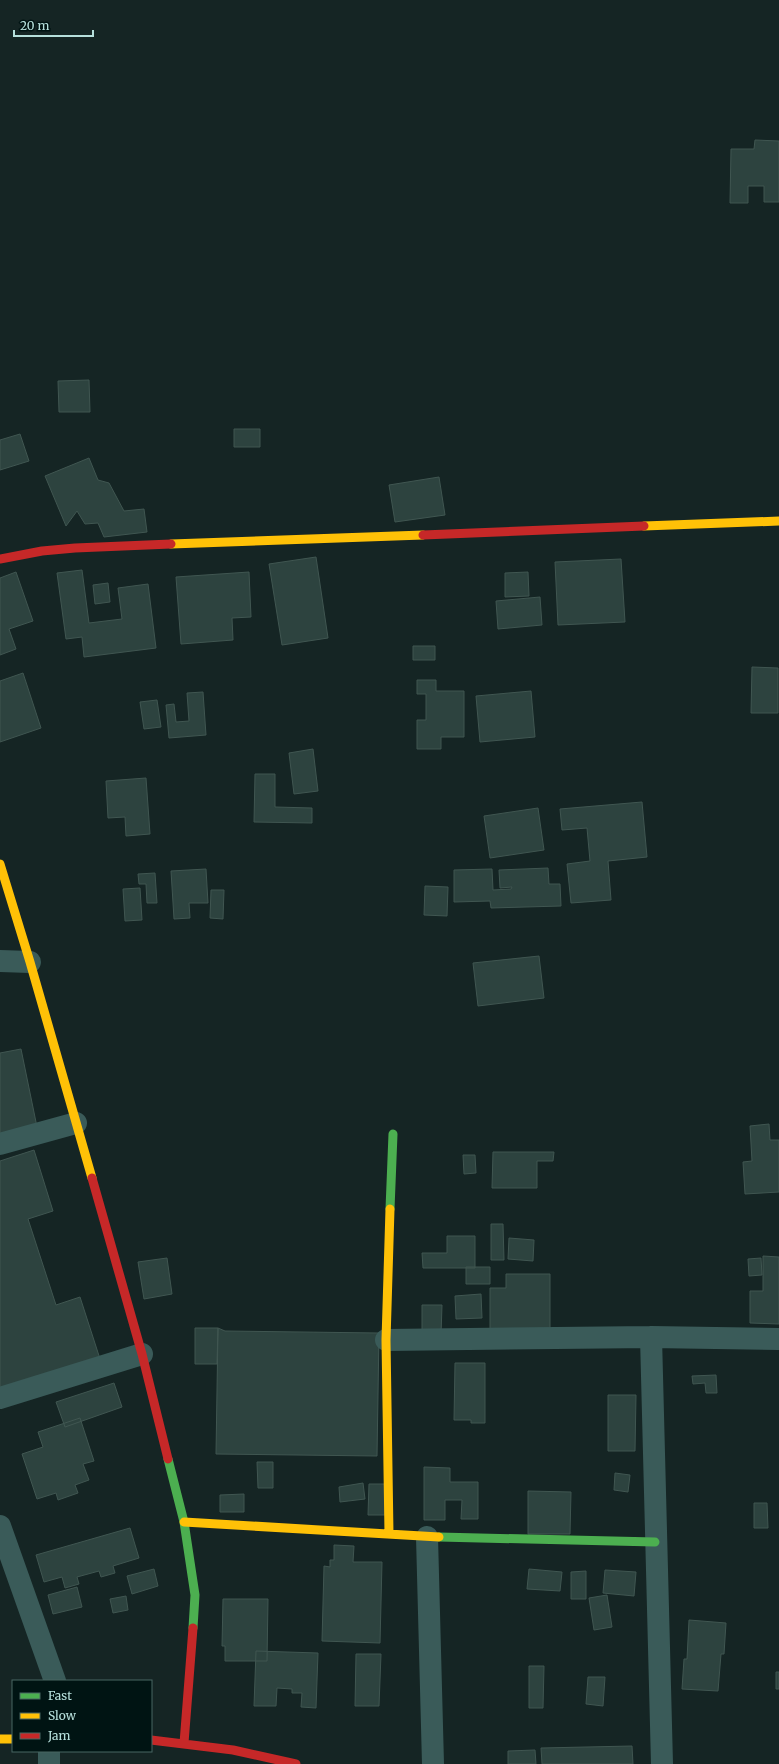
<svg xmlns="http://www.w3.org/2000/svg" width="779" height="1764" viewBox="0 0 779 1764" font-family="Merriweather,serif">
<rect width="100%" height="100%" fill="#152524"/>
<!-- building -->
<path fill="#2d433f" stroke="#405651" d="M 755,140 L 779,141 L 779,202 L 764,202 L 764,186 L 748,186 L 748,203 L 730,203 L 731,149 L 754,149 Z
M 89,380 L 90,412 L 59,412 L 58,381 Z
M 234,429 L 260,429 L 260,447 L 234,447 Z
M 20,434 L 29,461 L 0,470 L 0,440 Z
M 89,458 L 98,480 L 109,483 L 124,511 L 144,509 L 147,532 L 104,537 L 98,523 L 85,524 L 77,511 L 66,526 L 45,476 Z
M 439,477 L 445,515 L 395,522 L 389,485 Z
M 316,557 L 328,638 L 282,645 L 269,564 Z
M 621,559 L 625,622 L 558,625 L 555,562 Z
M 82,570 L 89,623 L 122,619 L 118,588 L 148,584 L 156,648 L 84,657 L 82,637 L 66,639 L 57,573 Z
M 16,572 L 33,621 L 9,629 L 16,649 L 0,655 L 0,578 Z
M 249,572 L 251,617 L 232,618 L 233,640 L 181,644 L 176,577 Z
M 528,572 L 529,596 L 505,597 L 505,573 Z
M 108,583 L 110,602 L 95,604 L 93,585 Z
M 540,597 L 542,625 L 498,629 L 496,601 Z
M 413,646 L 435,646 L 435,660 L 413,660 Z
M 752,667 L 778,668 L 778,713 L 751,713 Z
M 23,673 L 41,728 L 0,742 L 0,681 Z
M 417,680 L 436,680 L 436,691 L 464,691 L 464,737 L 441,737 L 441,749 L 417,749 L 417,720 L 426,720 L 426,694 L 417,694 Z
M 531,691 L 535,737 L 480,742 L 476,696 Z
M 203,692 L 206,735 L 169,738 L 166,705 L 174,704 L 176,722 L 189,721 L 187,693 Z
M 157,700 L 161,727 L 144,729 L 140,702 Z
M 313,749 L 318,791 L 294,794 L 289,753 Z
M 255,774 L 275,774 L 275,807 L 312,808 L 312,823 L 254,822 Z
M 146,778 L 150,834 L 126,836 L 125,817 L 108,818 L 106,781 Z
M 642,802 L 647,857 L 608,861 L 611,900 L 571,903 L 567,864 L 590,861 L 587,828 L 562,830 L 560,809 Z
M 538,808 L 544,850 L 490,858 L 484,816 Z
M 548,868 L 549,884 L 560,884 L 561,906 L 491,908 L 490,901 L 454,902 L 454,870 L 492,869 L 493,890 L 511,889 L 512,887 L 500,888 L 499,870 Z
M 206,869 L 208,903 L 189,903 L 190,918 L 174,919 L 171,871 Z
M 155,873 L 157,903 L 147,903 L 146,884 L 139,884 L 138,874 Z
M 425,886 L 448,887 L 447,916 L 424,915 Z
M 140,888 L 142,920 L 125,921 L 123,889 Z
M 211,890 L 224,890 L 223,919 L 210,918 Z
M 539,956 L 544,998 L 478,1006 L 473,963 Z
M 21,1049 L 37,1127 L 0,1135 L 0,1053 Z
M 769,1124 L 770,1140 L 779,1140 L 779,1192 L 745,1194 L 743,1162 L 752,1161 L 750,1126 Z
M 34,1150 L 53,1211 L 28,1219 L 56,1305 L 80,1297 L 101,1362 L 0,1395 L 0,1161 Z
M 493,1152 L 554,1152 L 553,1161 L 537,1161 L 537,1188 L 492,1188 Z
M 463,1155 L 475,1155 L 476,1173 L 464,1174 Z
M 491,1224 L 503,1224 L 504,1260 L 491,1260 Z
M 447,1236 L 475,1236 L 475,1268 L 423,1268 L 422,1253 L 447,1253 Z
M 509,1238 L 534,1240 L 533,1261 L 508,1259 Z
M 763,1256 L 779,1257 L 779,1324 L 750,1323 L 750,1291 L 763,1291 Z
M 167,1258 L 172,1294 L 144,1299 L 138,1262 Z
M 761,1258 L 762,1275 L 749,1276 L 748,1259 Z
M 466,1267 L 490,1267 L 490,1284 L 466,1284 Z
M 506,1274 L 550,1274 L 550,1332 L 490,1332 L 490,1288 L 506,1288 Z
M 481,1294 L 482,1318 L 456,1319 L 455,1296 Z
M 422,1305 L 442,1305 L 441,1335 L 422,1335 Z
M 195,1328 L 218,1328 L 217,1364 L 195,1364 Z
M 218,1328 L 225,1331 L 379,1333 L 377,1456 L 216,1454 Z
M 455,1363 L 485,1363 L 485,1423 L 471,1423 L 471,1420 L 454,1420 Z
M 716,1375 L 717,1393 L 706,1393 L 705,1383 L 693,1384 L 692,1376 Z
M 114,1383 L 122,1407 L 65,1427 L 56,1402 Z
M 608,1395 L 636,1395 L 635,1451 L 608,1451 Z
M 80,1418 L 94,1461 L 83,1464 L 89,1480 L 75,1485 L 78,1493 L 58,1500 L 56,1493 L 37,1499 L 22,1454 L 43,1447 L 38,1432 Z
M 257,1462 L 273,1462 L 273,1488 L 258,1488 Z
M 424,1467 L 450,1468 L 450,1482 L 478,1482 L 478,1519 L 461,1519 L 462,1500 L 445,1500 L 445,1520 L 424,1520 Z
M 615,1473 L 630,1475 L 628,1492 L 614,1490 Z
M 363,1483 L 365,1499 L 340,1502 L 339,1487 Z
M 369,1484 L 385,1484 L 385,1515 L 368,1515 Z
M 528,1491 L 571,1492 L 570,1534 L 528,1534 Z
M 244,1494 L 244,1512 L 220,1512 L 220,1495 Z
M 754,1503 L 767,1503 L 768,1528 L 754,1528 Z
M 130,1528 L 139,1558 L 113,1566 L 115,1573 L 101,1577 L 99,1571 L 77,1577 L 79,1584 L 65,1588 L 62,1577 L 44,1582 L 36,1555 Z
M 334,1545 L 354,1546 L 353,1562 L 382,1562 L 380,1643 L 322,1641 L 324,1566 L 330,1567 L 330,1560 L 334,1560 Z
M 154,1569 L 158,1586 L 132,1594 L 127,1576 Z
M 529,1569 L 562,1572 L 560,1591 L 527,1589 Z
M 605,1570 L 636,1572 L 634,1596 L 603,1593 Z
M 586,1571 L 586,1599 L 571,1599 L 571,1572 Z
M 77,1587 L 82,1607 L 53,1614 L 48,1595 Z
M 607,1595 L 612,1627 L 594,1630 L 589,1598 Z
M 126,1596 L 128,1610 L 113,1613 L 110,1599 Z
M 223,1599 L 268,1599 L 267,1661 L 225,1661 L 225,1646 L 222,1646 Z
M 689,1620 L 726,1623 L 724,1654 L 721,1654 L 718,1691 L 682,1689 L 684,1659 L 687,1659 Z
M 256,1651 L 318,1653 L 316,1708 L 301,1707 L 302,1693 L 292,1693 L 292,1689 L 277,1688 L 276,1706 L 254,1706 Z
M 356,1654 L 381,1654 L 379,1706 L 355,1706 Z
M 529,1666 L 544,1666 L 543,1708 L 529,1708 Z
M 776,1672 L 779,1672 L 779,1689 L 776,1689 Z
M 588,1677 L 605,1677 L 603,1706 L 586,1704 Z
M 632,1746 L 633,1764 L 542,1764 L 541,1748 Z
M 535,1750 L 536,1764 L 508,1764 L 508,1751 Z"/>
<g fill="none" stroke-linecap="round" stroke-linejoin="round">
<!-- street -->
<path stroke="#3a5b59" stroke-width="22" d="M 0,961 L 30,962
M 0,1144 L 76,1123
M 651,1337 L 662,1764
M 386,1340 L 651,1337 L 779,1339
M 0,1398 L 142,1354
M 0,1526 L 55,1681
M 427,1537 L 433,1764
M 49,1764 L 49,1751"/>
<!-- fast -->
<path stroke="#4caf50" stroke-width="9" d="M 390,1209 L 393,1134
M 168,1459 L 184,1522 L 195,1595 L 193,1628
M 439,1537 L 655,1542"/>
<!-- slow -->
<path stroke="#ffc107" stroke-width="9" d="M 644,526 L 779,521
M 171,544 L 423,535
M 0,864 L 30,962 L 92,1178
M 184,1522 L 439,1537
M 389,1534 L 386,1340 L 390,1209
M 0,1739 L 13,1739"/>
<!-- jam -->
<path stroke="#c62828" stroke-width="9" d="M 423,535 L 644,526
M 0,559 L 42,551 L 75,548 L 171,544
M 92,1178 L 142,1354 L 168,1459
M 151,1740 L 233,1750 L 296,1764
M 184,1743 L 193,1628"/>
</g>
<!-- legend -->
<rect x="12" y="1680" width="140" height="72" fill="#001413" stroke="#496663"/>
<rect x="20" y="1693" width="20" height="6" fill="#4caf50" stroke="#496663"/>
<text x="48" y="1700" font-size="12" fill="#b6e0dc">Fast</text>
<rect x="20" y="1713" width="20" height="6" fill="#ffc107" stroke="#496663"/>
<text x="48" y="1720" font-size="12" fill="#b6e0dc">Slow</text>
<rect x="20" y="1733" width="20" height="6" fill="#c62828" stroke="#496663"/>
<text x="48" y="1740" font-size="12" fill="#b6e0dc">Jam</text>
<!-- scale -->
<path d="M14 30v6h79v-6" fill="none" stroke="#b6e0dc" stroke-width="2"/>
<text x="20" y="30" font-size="12" fill="#b6e0dc" stroke="#001413" stroke-width="3" paint-order="stroke">20 m</text>
</svg>
